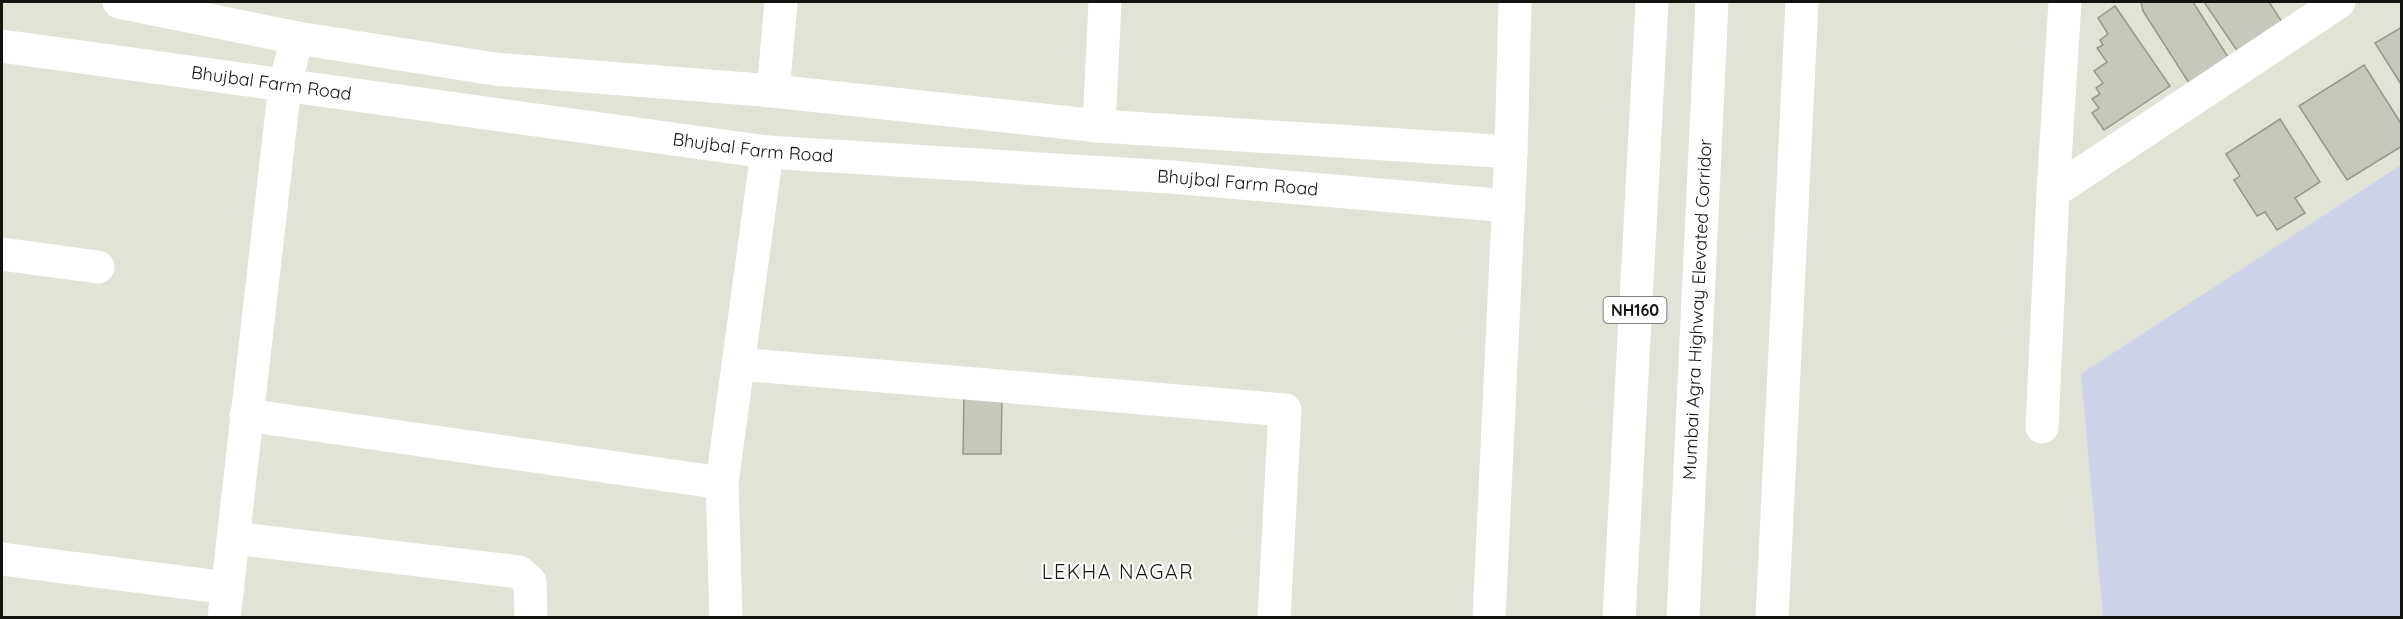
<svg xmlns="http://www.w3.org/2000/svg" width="2403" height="619" viewBox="0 0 2403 619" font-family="Quicksand,sans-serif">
<rect width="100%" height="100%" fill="#e2e3d7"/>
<!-- green -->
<path fill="#cdd4ea" d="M 2401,165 L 2401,617 L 2103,617 L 2081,374 Z"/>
<!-- building -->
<path fill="#c6c8bb" stroke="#97988d" stroke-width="1.5" d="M 2141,2 L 2193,2 L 2235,68 L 2196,94 L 2143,11 Z
M 2204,2 L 2269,2 L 2282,22 L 2238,52 Z
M 2115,6 L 2170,86 L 2104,130 L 2092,113 L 2099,108 L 2092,99 L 2100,94 L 2096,88 L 2103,83 L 2094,71 L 2107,62 L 2097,48 L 2103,45 L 2100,40 L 2108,34 L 2098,18 Z
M 2402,27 L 2402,86 L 2375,43 Z
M 2364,65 L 2402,125 L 2402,146 L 2347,180 L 2299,106 Z
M 2280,119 L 2320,182 L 2295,198 L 2305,213 L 2277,230 L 2265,212 L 2257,216 L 2234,180 L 2240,176 L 2226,154 Z
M 1002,396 L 1001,454 L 963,454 L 964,397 Z"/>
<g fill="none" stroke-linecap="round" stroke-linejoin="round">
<!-- street -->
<path stroke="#fff" stroke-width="33" d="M 2065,2 L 2053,192 L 2339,2
M 773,91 L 781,2
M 1099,126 L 1105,2
M 2,254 L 98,267
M 738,364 L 1285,410 L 1274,618
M 246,415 L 722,483 L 767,152
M 2042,427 L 2053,192
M 722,483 L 726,618
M 233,538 L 519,572 L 530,582 L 531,618
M 2,559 L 228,588
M 224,618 L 285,85 L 297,38"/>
<!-- secondary -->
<g stroke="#fff" stroke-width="33">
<path d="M 119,2 L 297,38 L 495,69 L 773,91 L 1099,126 L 1511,152"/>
<path id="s1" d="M 2,46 L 767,152 L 1171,177 L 1509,206"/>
</g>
<!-- primary -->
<path stroke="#fff" stroke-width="33" d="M 1489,618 L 1511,152 L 1515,2
M 1772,618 L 1802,2"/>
<!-- highway -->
<g stroke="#fff" stroke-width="33">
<path d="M 1619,618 L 1652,2"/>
<path id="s2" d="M 1683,618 L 1712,2"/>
</g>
</g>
<g text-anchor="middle" stroke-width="4.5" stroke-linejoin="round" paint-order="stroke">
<!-- shield labels -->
<rect fill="#fff" stroke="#5a5a57" stroke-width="1.5" x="1603.5" y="297" width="63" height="26" rx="4.5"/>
<g font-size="16" font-weight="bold" fill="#13130f">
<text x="1635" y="316">NH160</text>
</g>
<!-- street labels -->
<g font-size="18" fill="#13130f" stroke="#fff">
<text dy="6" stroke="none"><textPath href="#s1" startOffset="272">Bhujbal Farm Road</textPath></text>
<text dy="6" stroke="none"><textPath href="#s1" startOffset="758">Bhujbal Farm Road</textPath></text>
<text dy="6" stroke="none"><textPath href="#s1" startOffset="1244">Bhujbal Farm Road</textPath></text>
<text dy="6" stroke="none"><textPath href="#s2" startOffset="309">Mumbai Agra Highway Elevated Corridor</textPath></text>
</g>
<!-- neighbourhood labels -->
<g font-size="20" letter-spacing="1.5" fill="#13130f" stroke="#fff">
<text x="1118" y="579">LEKHA NAGAR</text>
</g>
</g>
<!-- border -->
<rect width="2403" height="619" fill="none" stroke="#13130f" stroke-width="6"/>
</svg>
